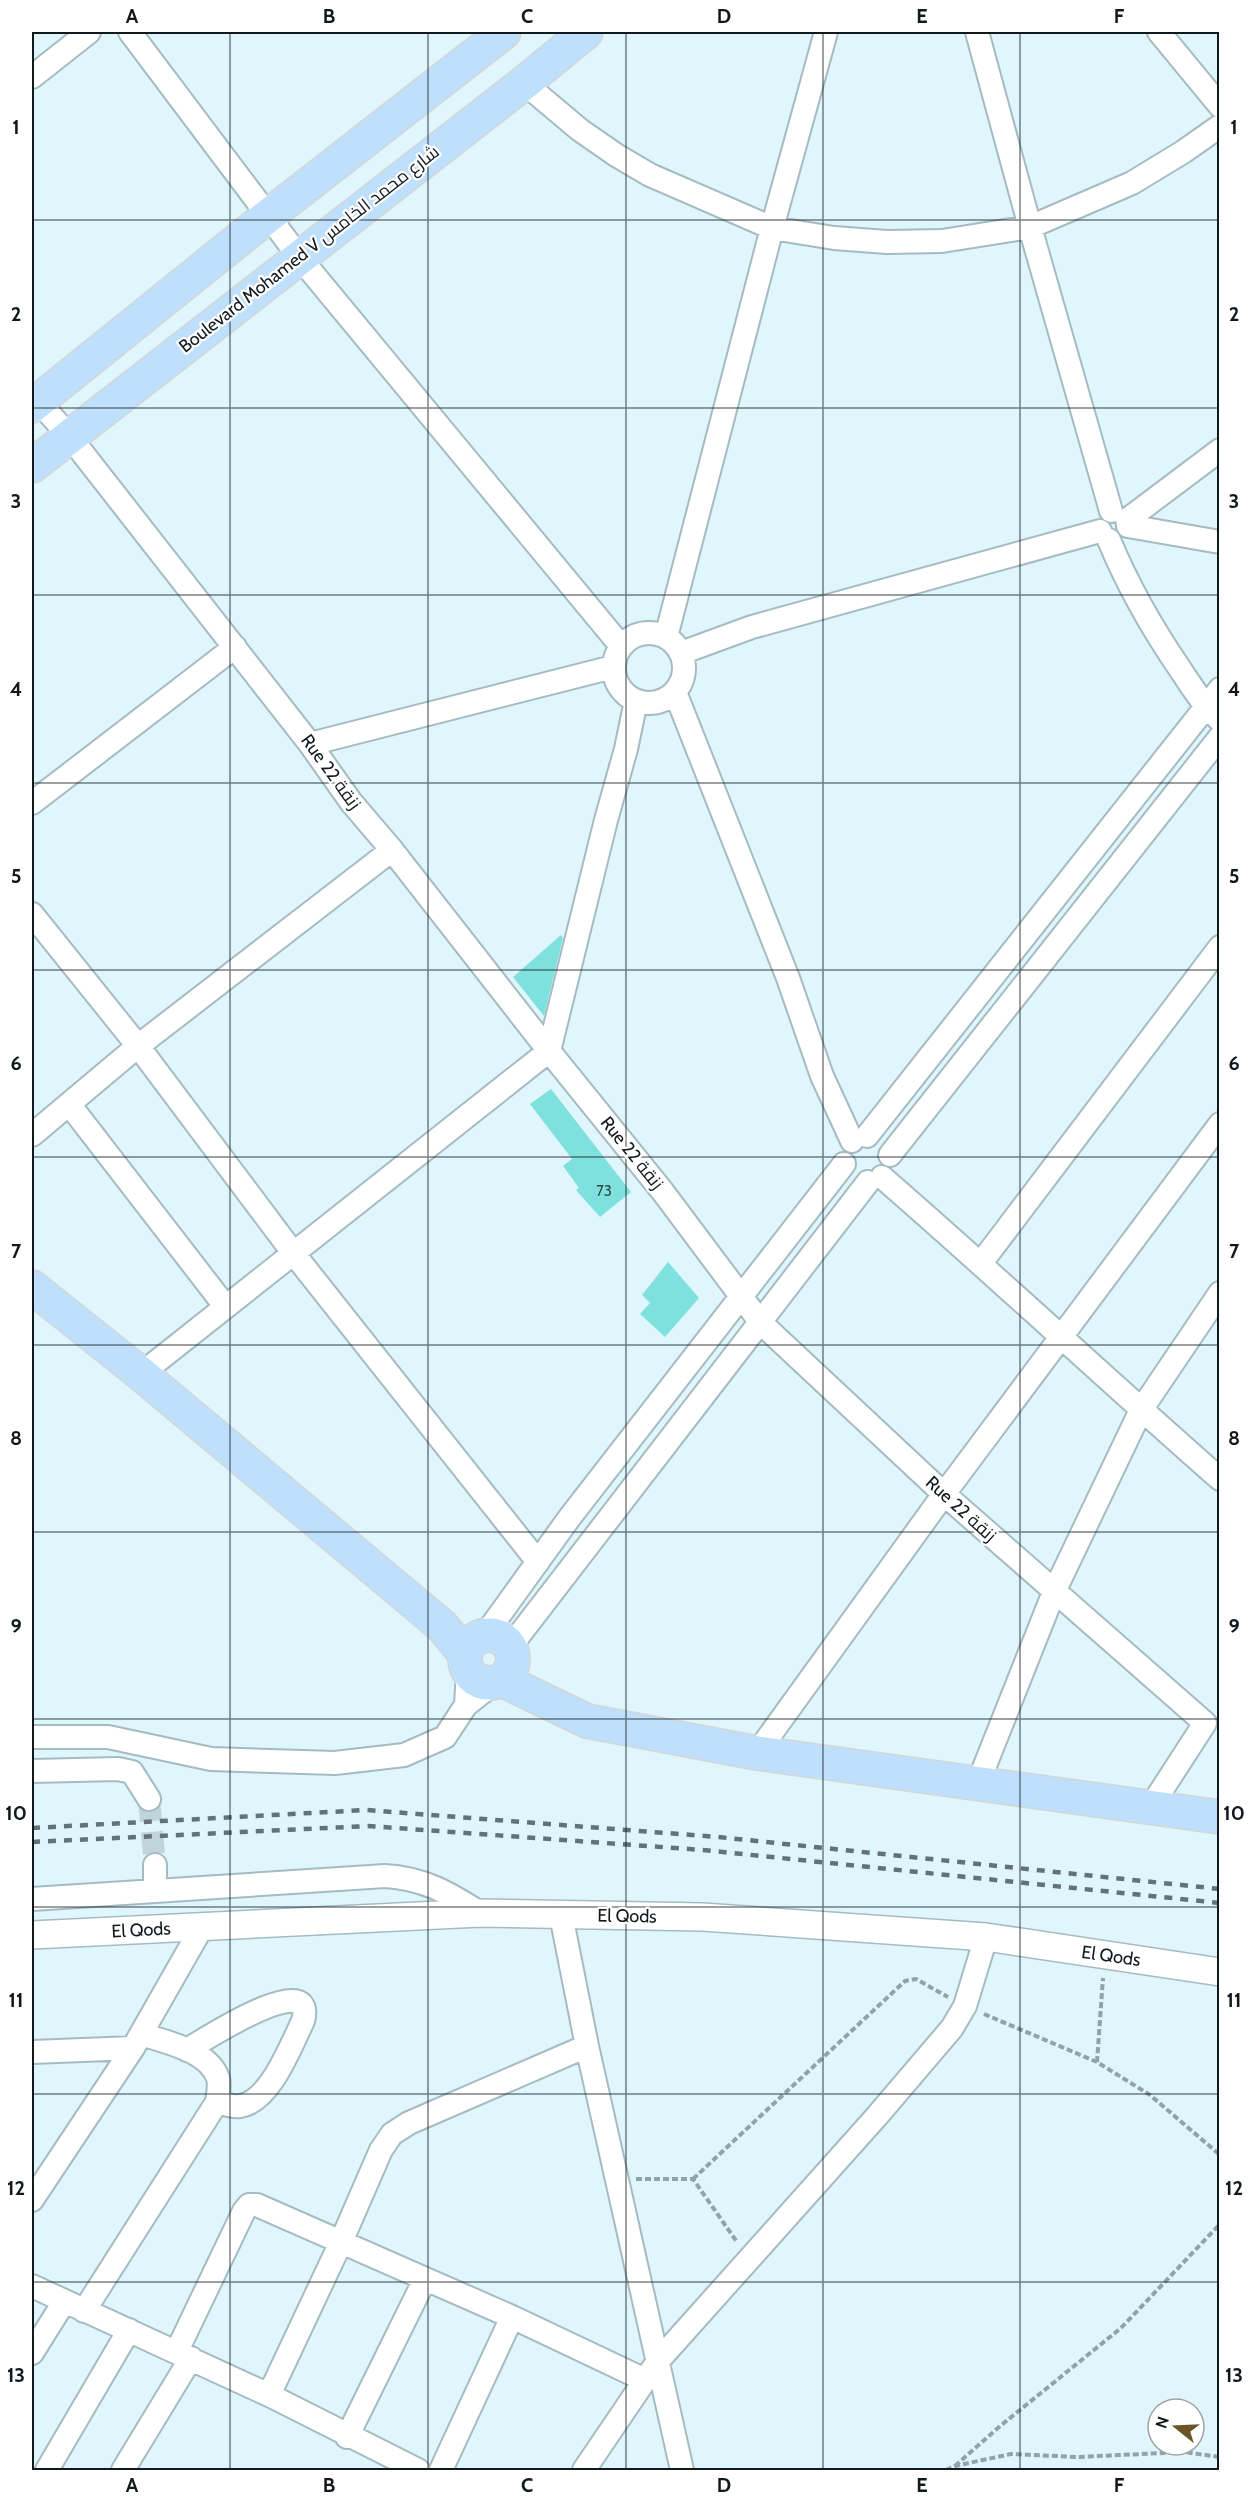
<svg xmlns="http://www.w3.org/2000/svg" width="1251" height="2502" viewBox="0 0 1251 2502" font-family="Cabin,Cairo,sans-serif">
<rect width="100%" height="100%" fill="#dff6fd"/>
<!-- building -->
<path fill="#7fe1dd" d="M 561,935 L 563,938 L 544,1016 L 513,977 Z
M 551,1089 L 631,1192 L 600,1217 L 576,1190 L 579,1188 L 563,1166 L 572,1159 L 530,1104 Z
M 668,1262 L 699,1298 L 665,1337 L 640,1314 L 650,1303 L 642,1295 Z"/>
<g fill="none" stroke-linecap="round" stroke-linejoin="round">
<!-- minor-tunnel -->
<path stroke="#c0d5db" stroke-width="22" stroke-dasharray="22 11" stroke-linecap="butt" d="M 149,1799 L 155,1865"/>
<defs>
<path id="minor" d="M 130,32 L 300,258 L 621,646
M 977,32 L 1030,227 L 1111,511
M 1159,32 L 1220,106
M 32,77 L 89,32
M 524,83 L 580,130 L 616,155 L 650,175 L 772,228 L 834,238 L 887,242 L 942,241 L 1030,227 L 1132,183 L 1183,152 L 1220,126
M 32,394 L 70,437 L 310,744 L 351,802 L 392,850 L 549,1051 L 663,1192 L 761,1323 L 944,1494 L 1205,1723 L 1150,1808
M 1127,520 L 1220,450
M 1128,526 L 1220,542
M 1109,540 C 1128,586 1152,628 1180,669 C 1192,687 1203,705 1220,720
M614 668a35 35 0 1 1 70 0a35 35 0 1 1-70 0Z
M 666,637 L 772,228 L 826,32
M 681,653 L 752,627 L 1100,531
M 675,692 L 788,978 L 822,1076 L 852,1141
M 310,744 L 613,667
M 32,803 L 235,647
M 32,914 L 138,1046 L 294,1254 L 538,1562
M 69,1104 L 225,1306
M 32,1135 L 138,1046 L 392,850
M 867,1136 L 1220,689
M 890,1155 L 1220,737
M 882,1177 C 996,1276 1106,1379 1220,1479
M 981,1263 L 1220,947
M 141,1374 L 549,1051 L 606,820 L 626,749 L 636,701
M 485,1635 L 570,1517 L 844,1164
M 510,1647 L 868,1182
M 468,1672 L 466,1705 L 493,1684
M 32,1737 L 108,1737 L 211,1759 L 335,1763 L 404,1755 L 445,1737 L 466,1705
M 757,1753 L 944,1494 L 1220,1124
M 32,1771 L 118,1769 L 132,1772 L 149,1799
M 978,1783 L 1054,1592 L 1141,1410 L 1220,1293
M 155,1865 L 155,1889
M 32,1899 L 385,1876 C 423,1878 449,1893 480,1913
M 561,1915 L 587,2046 L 682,2470
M 187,2050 C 199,2043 318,1965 303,2021 C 291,2045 270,2102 240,2106 C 232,2107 224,2104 217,2102
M 32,2052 L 133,2048
M 32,2200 L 133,2048 L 202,1927
M 32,2286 L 269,2395 L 418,2470
M 84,2311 L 217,2102 C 218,2094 220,2085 218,2078 C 208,2050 165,2042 141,2034
M 177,2351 L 244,2211 L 249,2205 L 257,2205 L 512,2317 L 645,2380
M 32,2353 L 64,2302
M 269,2395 L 341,2242 L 381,2150 L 392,2134 L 409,2123 L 587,2046
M 347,2437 L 425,2279
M 47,2470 L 129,2330
M 123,2470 L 191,2358
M 441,2470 L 512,2317
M 584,2470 L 658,2361 L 877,2116 L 952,2028 L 965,2006 L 986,1937"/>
<path id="tertiary" d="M 32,1935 L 480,1913 L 703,1917 L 986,1937 L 1220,1972"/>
<path id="primary" d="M 32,406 L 268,216 L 504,32
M 32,466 L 524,83 L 586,32
M 32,1287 L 141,1374 L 442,1626 L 465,1654
M465 1659a24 24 0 1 1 48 0a24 24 0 1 1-48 0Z
M 502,1680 L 587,1721 L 757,1753 L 1220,1817"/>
</defs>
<!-- minor casing -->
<use href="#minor" stroke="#a5bbc2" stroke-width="26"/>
<!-- tertiary casing -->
<use href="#tertiary" stroke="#a5bbc2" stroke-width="30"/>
<!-- primary casing -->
<use href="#primary" stroke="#d4d6d6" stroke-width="36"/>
<!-- path -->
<path stroke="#91a2a8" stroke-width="4" stroke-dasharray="6 3" stroke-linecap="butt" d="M 984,2014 L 1097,2062 L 1150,2095 L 1220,2155
M 1097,2062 L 1103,1978
M 636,2179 L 693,2179 L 737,2242
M 693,2179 L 905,1981 L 916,1979 L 948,1997
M 955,2466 L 999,2427 L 1121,2328 L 1220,2224
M 946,2470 L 955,2466 L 1011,2454 L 1078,2457 L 1184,2452 L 1220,2457"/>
<!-- minor -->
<use href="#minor" stroke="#fff" stroke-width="22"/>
<!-- tertiary -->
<use href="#tertiary" stroke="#fff" stroke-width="27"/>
<!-- primary -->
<use href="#primary" stroke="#bee0fd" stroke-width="33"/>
<!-- rail -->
<path stroke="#647277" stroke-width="4.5" stroke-dasharray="8 8" stroke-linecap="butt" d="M 32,1828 L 366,1810 L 718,1837 L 1220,1889
M 32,1842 L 368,1826 L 703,1850 L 1220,1903"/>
</g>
<!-- grid -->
<path fill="none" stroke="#11191c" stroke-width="1.5" stroke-opacity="0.55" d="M 230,32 L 230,2470M 428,32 L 428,2470M 626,32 L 626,2470M 823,32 L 823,2470M 1020,32 L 1020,2470M 32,220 L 1220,220M 32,408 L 1220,408M 32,595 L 1220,595M 32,783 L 1220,783M 32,970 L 1220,970M 32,1157 L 1220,1157M 32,1345 L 1220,1345M 32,1532 L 1220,1532M 32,1719 L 1220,1719M 32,1907 L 1220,1907M 32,2094 L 1220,2094M 32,2282 L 1220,2282"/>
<g text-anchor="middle" stroke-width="4.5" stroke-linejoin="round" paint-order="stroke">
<!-- number labels -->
<g font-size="15" fill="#2c4b4c">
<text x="604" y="1196">73</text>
</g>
<!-- street labels -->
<g font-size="18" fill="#11191c" stroke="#fff">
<text transform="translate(309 249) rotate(-38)" y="6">Boulevard Mohamed V شارع محمد الخامس</text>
<text transform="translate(331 772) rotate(54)" y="6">Rue 22 زنقة</text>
<text transform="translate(632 1153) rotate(51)" y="6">Rue 22 زنقة</text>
<text transform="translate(961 1509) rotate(42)" y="6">Rue 22 زنقة</text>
<text transform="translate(627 1916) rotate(1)" y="6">El Qods</text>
<text transform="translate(141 1930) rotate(-3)" y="6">El Qods</text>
<text transform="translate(1111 1956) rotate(8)" y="6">El Qods</text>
</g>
</g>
<!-- border -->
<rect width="1251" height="2502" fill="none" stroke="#ffffff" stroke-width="66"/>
<!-- north arrow -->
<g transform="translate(1176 2427) rotate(288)"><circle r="28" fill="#ffffff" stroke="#a0a3a4" stroke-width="1.5"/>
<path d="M0-4.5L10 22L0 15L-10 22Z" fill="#695624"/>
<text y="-9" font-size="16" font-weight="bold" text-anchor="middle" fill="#11191c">N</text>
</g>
<rect x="33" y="33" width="1185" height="2436" fill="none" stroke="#11191c" stroke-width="2"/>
<g font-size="20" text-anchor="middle" font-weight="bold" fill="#11191c">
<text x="132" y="23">A</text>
<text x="329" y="23">B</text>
<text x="527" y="23">C</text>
<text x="724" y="23">D</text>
<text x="922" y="23">E</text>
<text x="1119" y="23">F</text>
<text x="16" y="134">1</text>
<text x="1234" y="134">1</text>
<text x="16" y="321">2</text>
<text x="1234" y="321">2</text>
<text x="16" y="508">3</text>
<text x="1234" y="508">3</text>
<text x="16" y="696">4</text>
<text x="1234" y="696">4</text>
<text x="16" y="883">5</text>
<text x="1234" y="883">5</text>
<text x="16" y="1070">6</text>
<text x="1234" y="1070">6</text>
<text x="16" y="1258">7</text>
<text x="1234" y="1258">7</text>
<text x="16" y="1445">8</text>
<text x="1234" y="1445">8</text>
<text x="16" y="1633">9</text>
<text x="1234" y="1633">9</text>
<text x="16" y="1820">10</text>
<text x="1234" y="1820">10</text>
<text x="16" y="2007">11</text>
<text x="1234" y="2007">11</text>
<text x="16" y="2195">12</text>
<text x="1234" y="2195">12</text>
<text x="16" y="2382">13</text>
<text x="1234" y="2382">13</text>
<text x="132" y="2492">A</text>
<text x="329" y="2492">B</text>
<text x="527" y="2492">C</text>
<text x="724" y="2492">D</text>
<text x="922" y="2492">E</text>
<text x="1119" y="2492">F</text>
</g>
</svg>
